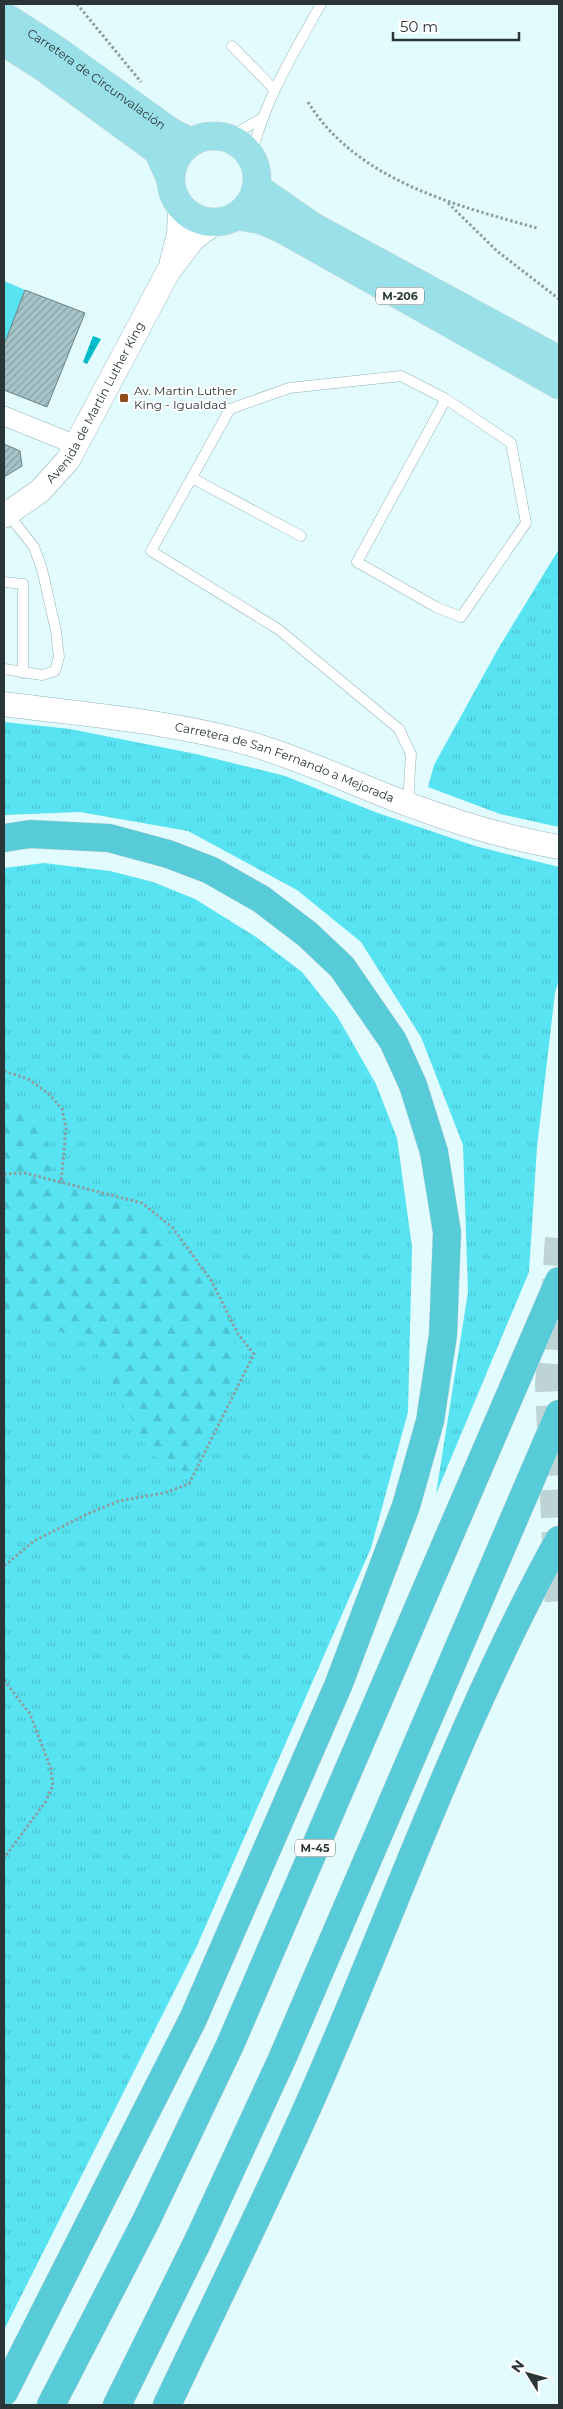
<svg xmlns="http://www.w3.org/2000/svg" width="563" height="2409" viewBox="0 0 563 2409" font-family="Montserrat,sans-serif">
<defs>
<pattern id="grass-tufts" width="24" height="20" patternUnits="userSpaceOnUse" patternTransform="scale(1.25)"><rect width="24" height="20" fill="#57e3f2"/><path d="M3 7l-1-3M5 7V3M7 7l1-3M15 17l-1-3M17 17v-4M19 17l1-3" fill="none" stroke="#4cc3d0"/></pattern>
<pattern id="forest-firs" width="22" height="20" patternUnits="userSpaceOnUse" patternTransform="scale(1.25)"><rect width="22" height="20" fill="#57e3f2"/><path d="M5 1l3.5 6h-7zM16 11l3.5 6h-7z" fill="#4cc3d0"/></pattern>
<pattern id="water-ripples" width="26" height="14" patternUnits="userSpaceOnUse" patternTransform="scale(1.25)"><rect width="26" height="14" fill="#05bccc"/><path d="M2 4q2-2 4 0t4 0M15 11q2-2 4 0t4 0" fill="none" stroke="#069aa6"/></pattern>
<pattern id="building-hatch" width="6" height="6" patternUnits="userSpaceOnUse" patternTransform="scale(1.25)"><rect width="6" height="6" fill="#a6c4c8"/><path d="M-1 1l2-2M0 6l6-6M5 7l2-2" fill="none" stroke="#87a0a3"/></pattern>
</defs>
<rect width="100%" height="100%" fill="#e2fbfe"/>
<!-- grass -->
<path fill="url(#grass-tufts)" d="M 559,549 L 559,827 L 500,814 L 428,787 L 434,765 L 498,649 Z
M 4,722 L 70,729 L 196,754 L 285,776 L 375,812 L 475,846 L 559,867 L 559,979 L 555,993 L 537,1147 L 529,1272 L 436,1494 L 468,1292 L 463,1145 L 421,1037 L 361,942 L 297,890 L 188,831 L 80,812 L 4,815 Z
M 44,863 L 110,871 L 153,882 L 195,899 L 256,937 L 302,972 L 337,1016 L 376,1084 L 397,1138 L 412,1247 L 408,1412 L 371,1548 L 196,1948 L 4,2330 L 4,868 Z"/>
<!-- forest -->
<path fill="url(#forest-firs)" d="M 4,1095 L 46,1135 L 52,1173 L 128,1205 L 179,1237 L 215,1296 L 241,1359 L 192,1475 L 150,1454 L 90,1340 L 4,1315 Z"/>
<!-- park -->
<path fill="#57e3f2" d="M 4,281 L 25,290 L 4,345 Z"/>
<!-- water -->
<path fill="url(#water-ripples)" d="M 93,336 L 101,339 L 87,364 L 83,362 Z"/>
<!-- building -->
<path fill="url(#building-hatch)" stroke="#668386" d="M 25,290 L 85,313 L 47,407 L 4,390 L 4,345 Z
M 4,444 L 20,451 L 22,466 L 4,477 Z"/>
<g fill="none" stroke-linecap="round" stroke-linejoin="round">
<!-- motorway-tunnel -->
<path stroke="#bdd3d6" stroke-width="28" stroke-dasharray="28 14" stroke-linecap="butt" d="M 559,1238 L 549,1385 L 559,1608"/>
<defs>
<path id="service" d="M 232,46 L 274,89
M 220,136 L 236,133 L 261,119
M 251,157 C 264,101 293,54 321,4
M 192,478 L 301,536
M 4,582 L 23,584 L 23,673
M 4,669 L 42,675 L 55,671 L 59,657 L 56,631 L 42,569 L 34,547 L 8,514
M 408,804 L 411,754 L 399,729 L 278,629 L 151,551 L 230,409 L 289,388 L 401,376 L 446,399 L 511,443 L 526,523 L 461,617 L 436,607 L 357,562 L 446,399"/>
<path id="minor" d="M 4,416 L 76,445"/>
<g id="tertiary">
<path d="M 172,261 L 179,234 L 180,208"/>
<path id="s1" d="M 4,516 L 40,491 L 68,460 L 168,272 L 193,239 L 214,223"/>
<path id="s2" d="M 4,704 C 86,715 171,721 251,744 C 306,760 356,785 410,805 C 460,824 507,838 559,847"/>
</g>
<g id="primary">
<path id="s3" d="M 4,16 L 55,49 L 171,132 L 191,142"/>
<path d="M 4,42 L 43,67 L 158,151 L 170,178"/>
<circle cx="214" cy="179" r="43"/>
<path d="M 256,187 L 312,226 L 559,360"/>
<path d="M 237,216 L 261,220 L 282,229 L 559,385"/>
</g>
<path id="motorway" d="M 4,838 L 30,834 L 109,838 L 168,854 L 210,870 L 261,899 L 307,934 L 342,967 L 393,1041 L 413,1085 L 434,1152 L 447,1232 L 443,1335 L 430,1421 L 406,1506 L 338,1686 L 193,2019 L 4,2392
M 51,2405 L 146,2221 L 230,2045 L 559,1281
M 117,2405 L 198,2241 L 282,2059 L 559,1414
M 167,2405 C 218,2297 272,2190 319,2081 C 398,1900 463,1713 559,1540"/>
</defs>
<!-- service casing -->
<use href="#service" stroke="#94b2b5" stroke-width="11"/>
<!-- minor casing -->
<use href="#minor" stroke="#94b2b5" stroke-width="20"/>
<!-- tertiary casing -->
<use href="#tertiary" stroke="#94b2b5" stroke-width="25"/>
<!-- primary casing -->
<use href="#primary" stroke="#d8dbdb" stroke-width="29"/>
<!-- motorway casing -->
<use href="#motorway" stroke="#d8dbdb" stroke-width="29"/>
<!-- path -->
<path stroke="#8b9ea0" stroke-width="3" stroke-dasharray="2.5 2.5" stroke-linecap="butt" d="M 77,4 L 141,82
M 308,102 C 356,180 454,205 537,228
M 448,203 L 497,251 L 559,299
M 4,1071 L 28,1079 L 49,1094 L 62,1109 L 66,1128 L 61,1183
M 4,1174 L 25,1173 L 142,1203 L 172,1227 L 211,1280 L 238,1334 L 254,1354 L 189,1484 L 164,1493 L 119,1501 L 85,1515 L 34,1541 L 4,1566
M 4,1680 L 30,1714 L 51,1769 L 53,1785 L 46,1801 L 4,1858"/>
<!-- service -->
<use href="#service" stroke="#fff" stroke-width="10"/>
<!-- minor -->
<use href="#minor" stroke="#fff" stroke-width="19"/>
<!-- tertiary -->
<use href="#tertiary" stroke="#fff" stroke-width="24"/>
<!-- primary -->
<use href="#primary" stroke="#9ae0e8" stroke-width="28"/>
<!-- motorway -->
<use href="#motorway" stroke="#57cbd8" stroke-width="28"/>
</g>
<!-- markers -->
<rect fill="#8e4e18" stroke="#fff" stroke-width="2" x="119" y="393" width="10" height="10" rx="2.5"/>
<g text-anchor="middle" stroke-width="4" stroke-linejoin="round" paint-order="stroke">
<!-- shield labels -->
<g fill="#fff" stroke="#697273" stroke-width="1">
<rect x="376" y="287.5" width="48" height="17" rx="4"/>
<rect x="295" y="1839.5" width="40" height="17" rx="4"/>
</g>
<g font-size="11" font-weight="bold" fill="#293537">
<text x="400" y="300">M-206</text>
<text x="315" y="1852">M-45</text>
</g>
<!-- street labels -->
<g font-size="12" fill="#293537" stroke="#fff">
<text dy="4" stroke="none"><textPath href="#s3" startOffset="112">Carretera de Circunvalación</textPath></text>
<text dy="4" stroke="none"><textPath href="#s1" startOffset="149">Avenida de Martin Luther King</textPath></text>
<text dy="4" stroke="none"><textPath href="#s2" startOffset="288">Carretera de San Fernando a Mejorada</textPath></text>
</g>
<!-- poi labels -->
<g font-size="12" fill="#293537" stroke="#fff" text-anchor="start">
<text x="134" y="395">Av. Martin Luther<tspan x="134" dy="14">King - Igualdad</tspan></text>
</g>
</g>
<!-- border -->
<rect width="563" height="2409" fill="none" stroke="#293537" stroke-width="10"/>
<!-- north arrow -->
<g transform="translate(528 2374) rotate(307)" stroke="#ffffff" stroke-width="4" paint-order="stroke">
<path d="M0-4L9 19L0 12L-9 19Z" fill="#293537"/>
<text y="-8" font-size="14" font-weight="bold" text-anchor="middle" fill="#293537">N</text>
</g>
<!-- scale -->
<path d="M393 32v8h126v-8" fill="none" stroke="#293537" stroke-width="2.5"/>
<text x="400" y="32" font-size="15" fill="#293537" stroke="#ffffff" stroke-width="4" paint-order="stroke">50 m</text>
</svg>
